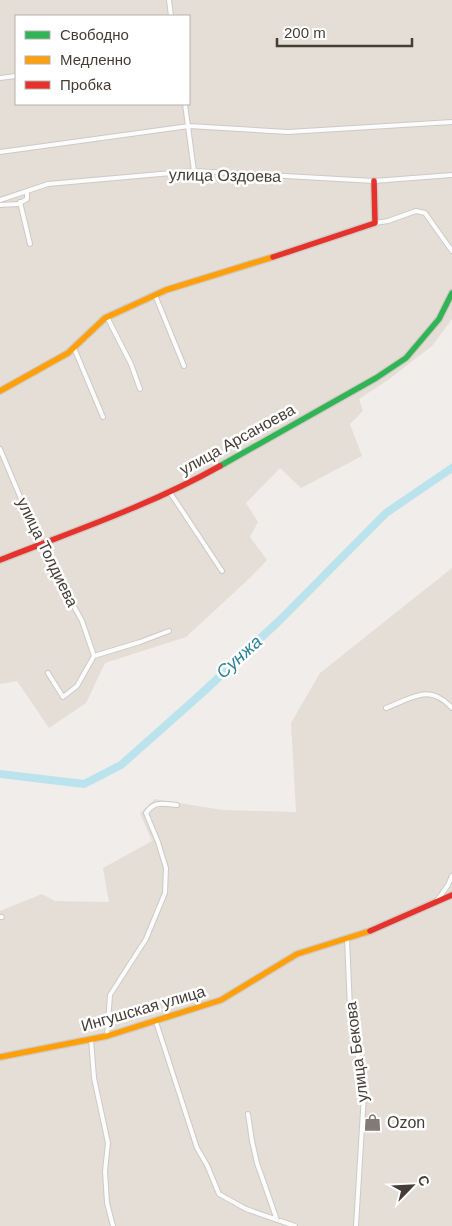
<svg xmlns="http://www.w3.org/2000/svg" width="452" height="1226" viewBox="0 0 452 1226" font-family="Helvetica,sans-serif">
<rect width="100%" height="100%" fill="#f0edea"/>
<!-- residential -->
<path fill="#e4ded7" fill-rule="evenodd" d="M 0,0 L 452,0 L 452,319 L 432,346 L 388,380 L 359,399 L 363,411 L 350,424 L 362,456 L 301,488 L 280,468 L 246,503 L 258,522 L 250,537 L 267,560 L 253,575 L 186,637 L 105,663 L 86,703 L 49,728 L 17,681 L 0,684 ZM 16,16 L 189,16 L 189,104 L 16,104 Z
M 452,568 L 452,1226 L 0,1226 L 0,911 L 42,894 L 55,901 L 109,902 L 103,868 L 152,841 L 140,813 L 155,799 L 222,810 L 296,812 L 291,723 L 320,673 Z"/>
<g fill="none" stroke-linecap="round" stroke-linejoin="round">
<!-- river -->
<path stroke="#bbe3ee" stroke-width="8" d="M 0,774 L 84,784 L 121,765 L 201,694 L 280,620 L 386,513 L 452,468"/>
<defs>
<path id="street" d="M 169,0 L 171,16
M 0,78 L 16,76
M 185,104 L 194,171
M 0,152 L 189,126 L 288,132 L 452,122
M 0,200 L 48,184 L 194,171 L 374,181 L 452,175
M 20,202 L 30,244
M 0,205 L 18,204 L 27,199 L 27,191
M 375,223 L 388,221 L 416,211 L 425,213 L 452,251
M 155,295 L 184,366
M 107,317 L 131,364 L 140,389
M 74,348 L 103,417
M 0,449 L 40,544 L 82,621 L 94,656
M 169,491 L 222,571
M 48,673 L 63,697 L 77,686 L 94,656 L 140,642 L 169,631
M 386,708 C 413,698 429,683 452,708
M 436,902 L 448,885 L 452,876
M 0,917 L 2,917
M 347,938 L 350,1009 L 364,1094 L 356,1226
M 156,1022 L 197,1148 L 207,1165 L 219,1194 L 246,1209 L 295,1226
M 107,1036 L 110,995 L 146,939 L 165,893 L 166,868 L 158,842 L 146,813 C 155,800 163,804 177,805
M 91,1039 L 94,1078 L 108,1143 L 105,1171 L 107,1203 L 113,1226
M 248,1114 L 252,1141 L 257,1163 L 277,1220"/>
<path id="fast" d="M 220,466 L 376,378 L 406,358 L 439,319 L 452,293"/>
<path id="slow" d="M 0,391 L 68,353 L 105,318 L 166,290 L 273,257
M 0,1057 L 107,1036 L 221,1000 L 297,954 L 370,931"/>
<path id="jam" d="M 273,257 L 375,223 L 374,181
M 0,560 C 74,531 151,505 220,466
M 370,931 L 452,895"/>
</defs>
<!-- street casing -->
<use href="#street" stroke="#cdc9c6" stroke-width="6"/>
<!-- fast casing -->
<use href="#fast" stroke="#d1cac3" stroke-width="8"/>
<!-- slow casing -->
<use href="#slow" stroke="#d1cac3" stroke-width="8"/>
<!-- jam casing -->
<use href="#jam" stroke="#d1cac3" stroke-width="8"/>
<!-- street -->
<use href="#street" stroke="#fdfcfc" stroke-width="4"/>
<!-- fast -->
<use href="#fast" stroke="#30b455" stroke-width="5.5"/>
<!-- slow -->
<use href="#slow" stroke="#ff9f0a" stroke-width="5.5"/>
<!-- jam -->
<use href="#jam" stroke="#e5322d" stroke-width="5.5"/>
</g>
<!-- icons -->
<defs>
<symbol id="shop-bare" viewBox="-9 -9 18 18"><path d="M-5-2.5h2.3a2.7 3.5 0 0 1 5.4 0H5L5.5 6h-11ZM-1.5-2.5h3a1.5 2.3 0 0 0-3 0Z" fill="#827b75" stroke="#fff" stroke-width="2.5" paint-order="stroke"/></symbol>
</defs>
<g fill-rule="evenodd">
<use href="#shop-bare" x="360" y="1110" width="25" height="25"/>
</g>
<g text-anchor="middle" stroke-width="5" stroke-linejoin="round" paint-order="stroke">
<!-- street labels -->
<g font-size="16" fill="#463d36" stroke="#fff">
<text transform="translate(225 175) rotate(1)" y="6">улица Оздоева</text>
<text transform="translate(237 439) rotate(-29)" y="6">улица Арсаноева</text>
<text transform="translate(48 552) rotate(64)" y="6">улица Толдиева</text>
<text transform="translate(143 1008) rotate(-16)" y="6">Ингушская улица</text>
<text transform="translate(356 1052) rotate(-97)" y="6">улица Бекова</text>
</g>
<!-- poi labels -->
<g font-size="16" fill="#463d36" stroke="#fff" text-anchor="start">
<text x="387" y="1128">Ozon</text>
</g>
<!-- water labels -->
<g font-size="18" font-style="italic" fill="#2c8099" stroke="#fff">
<text transform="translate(239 657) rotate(-42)" y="6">Сунжа</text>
</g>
</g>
<!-- legend -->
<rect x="15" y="15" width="175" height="90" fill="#ffffff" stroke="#b5b1af"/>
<rect x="25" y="31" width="25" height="8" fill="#30b455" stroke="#b5b1af"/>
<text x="60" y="40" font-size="15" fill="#463d36">Свободно</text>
<rect x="25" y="56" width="25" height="8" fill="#ff9f0a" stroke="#b5b1af"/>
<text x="60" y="65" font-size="15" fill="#463d36">Медленно</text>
<rect x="25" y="81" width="25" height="8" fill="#e5322d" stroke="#b5b1af"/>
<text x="60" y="90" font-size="15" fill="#463d36">Пробка</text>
<!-- north arrow -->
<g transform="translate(412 1186) rotate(66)" stroke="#ffffff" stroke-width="4" paint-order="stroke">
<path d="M0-4L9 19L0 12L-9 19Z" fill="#463d36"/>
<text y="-8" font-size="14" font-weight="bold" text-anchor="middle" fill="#463d36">С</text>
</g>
<!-- scale -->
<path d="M277 38v8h135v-8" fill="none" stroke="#463d36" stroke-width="2.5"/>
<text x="284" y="38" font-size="15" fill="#463d36" stroke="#ffffff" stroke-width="4" paint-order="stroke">200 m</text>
</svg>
